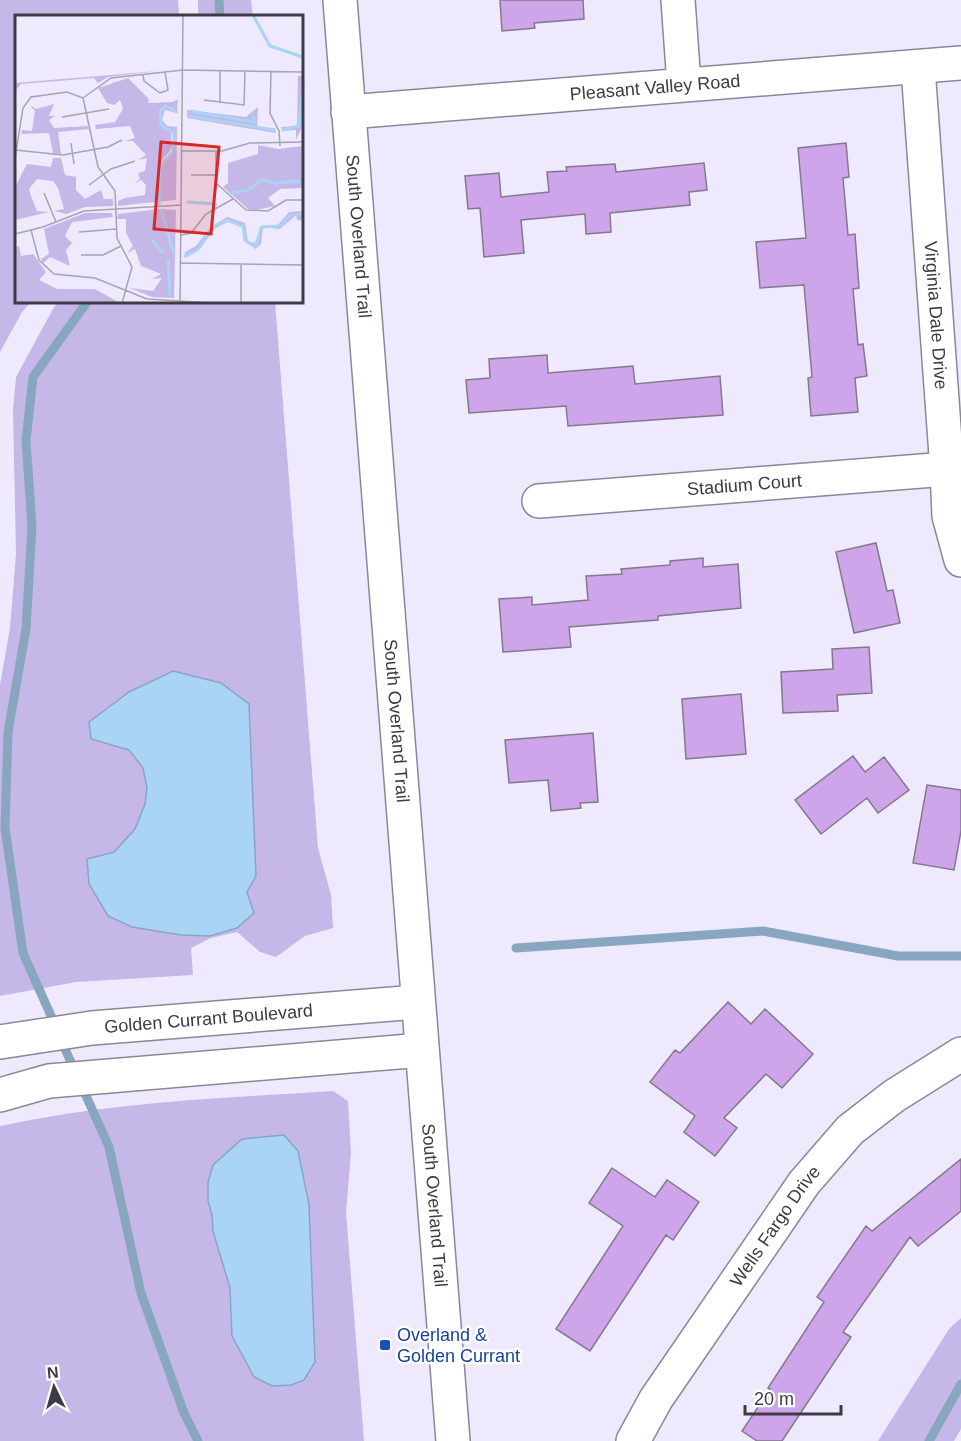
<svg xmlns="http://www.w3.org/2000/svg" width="961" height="1441" viewBox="0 0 961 1441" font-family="Arial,sans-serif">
<rect width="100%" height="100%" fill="#eee9fc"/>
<!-- green -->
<path fill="#c6b7e9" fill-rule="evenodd" d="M 0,0 L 178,0 L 179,16 L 16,16 L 16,302 L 31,302 L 22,312 L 0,352 Z
M 198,0 L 251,0 L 253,16 L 198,16 Z
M 59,302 L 275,302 L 318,848 L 331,895 L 333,928 L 305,936 L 276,957 L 260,952 L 237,932 L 211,938 L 191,948 L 193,975 L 76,982 L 0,996 L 0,685 L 10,628 L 16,554 L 13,410 L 16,377 L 54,307 ZM 249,704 L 247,892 L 87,859 L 114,852 L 135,829 L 145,804 L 147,788 L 143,768 L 129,750 L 91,739 Z
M 333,1091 L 348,1101 L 351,1153 L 346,1213 L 364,1441 L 0,1441 L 0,1126 C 110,1102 221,1098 333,1091 ZM 242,1139 L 232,1310 L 230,1288 L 213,1231 L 212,1215 L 208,1201 L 213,1165 Z
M 961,1318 L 961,1429 L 954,1441 L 878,1441 L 949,1329 Z"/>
<!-- water -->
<path fill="#a9d4f5" stroke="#89a6c0" stroke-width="1.5" d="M 173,671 L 221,683 L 249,704 L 256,876 L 247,892 L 254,913 L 237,928 L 210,936 L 181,935 L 132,927 L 108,916 L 89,884 L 87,859 L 114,852 L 135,829 L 145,804 L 147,788 L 143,768 L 129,750 L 91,739 L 89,722 L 129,692 Z
M 284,1135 L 298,1151 L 309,1204 L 315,1362 L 304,1380 L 291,1385 L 272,1386 L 254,1377 L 232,1336 L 230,1288 L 213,1231 L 212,1215 L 208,1201 L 208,1182 L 213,1165 L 242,1139 Z"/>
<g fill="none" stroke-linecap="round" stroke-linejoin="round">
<!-- stream -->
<path stroke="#89a6c0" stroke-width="9" d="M 219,0 L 220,16
M 516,948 L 763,931 L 898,956 L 961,956
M 56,1027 L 23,953 L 5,828 L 8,732 L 26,629 L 32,526 L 26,441 L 33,377 L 87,302
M 61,1040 L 109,1147 L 141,1293 L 184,1413 L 198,1441
M 929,1441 L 961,1384"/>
</g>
<!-- building -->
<path fill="#cea4eb" stroke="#827a89" stroke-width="1.5" d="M 500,0 L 583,0 L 584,19 L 534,23 L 535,28 L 502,31 Z
M 846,143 L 849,177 L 843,178 L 848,235 L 855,234 L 859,288 L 853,289 L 858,345 L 863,344 L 867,376 L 855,378 L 858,412 L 811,416 L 808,378 L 812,377 L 804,285 L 760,288 L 756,242 L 806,238 L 798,148 Z
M 704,163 L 707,190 L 689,192 L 690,205 L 610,213 L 611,232 L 586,234 L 585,214 L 521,220 L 524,253 L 484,257 L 480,208 L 468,209 L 465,176 L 499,173 L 501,197 L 549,192 L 547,172 L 567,171 L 566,167 L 615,164 L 616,172 Z
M 547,355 L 548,373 L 633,366 L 635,384 L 720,376 L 723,415 L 568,426 L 566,406 L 469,413 L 466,380 L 490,378 L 489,359 Z
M 876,543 L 887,591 L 893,590 L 900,623 L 854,633 L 836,552 Z
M 703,558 L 703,567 L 738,564 L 741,608 L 658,616 L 658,620 L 569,627 L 571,647 L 503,652 L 499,599 L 532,597 L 532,605 L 588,600 L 586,576 L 622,574 L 621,569 L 670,565 L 670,561 Z
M 869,647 L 872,693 L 837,695 L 838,711 L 783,713 L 781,672 L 833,669 L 832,649 Z
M 741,694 L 746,754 L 686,759 L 682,699 Z
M 593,733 L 598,802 L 580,803 L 581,808 L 551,811 L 548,780 L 509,783 L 505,740 Z
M 853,756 L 865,772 L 884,757 L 909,790 L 878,813 L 867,798 L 821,834 L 795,800 Z
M 927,785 L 961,790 L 961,831 L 954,870 L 913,863 Z
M 728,1002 L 751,1024 L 765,1009 L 813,1054 L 782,1088 L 766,1074 L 724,1118 L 737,1128 L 715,1156 L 684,1132 L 695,1116 L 650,1082 L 675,1050 L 680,1053 Z
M 961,1159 L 961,1211 L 918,1246 L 910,1237 L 843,1332 L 851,1337 L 782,1441 L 757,1441 L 742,1431 L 770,1389 L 768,1388 L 824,1302 L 817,1297 L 866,1226 L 872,1231 Z
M 612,1168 L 655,1197 L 667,1180 L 699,1202 L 673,1240 L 666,1235 L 590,1351 L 556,1329 L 623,1226 L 589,1203 Z"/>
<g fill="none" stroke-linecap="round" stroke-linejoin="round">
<defs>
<g id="minor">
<path d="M 678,0 L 684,84"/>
<path id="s1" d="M 918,68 L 947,469 L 949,516 L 961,560"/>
<path id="s2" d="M 348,112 L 961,63"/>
<path id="s3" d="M 539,501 L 947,469"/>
<path id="s4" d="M 0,1042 L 92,1028 L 417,1002"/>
<path d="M 0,1095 L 49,1081 L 422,1050"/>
<path id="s5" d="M 633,1441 L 656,1399 L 804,1183 L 850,1130 L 894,1096 L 961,1054"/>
</g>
<g id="primary">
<path id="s6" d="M 340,0 L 453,1441"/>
</g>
</defs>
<!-- minor casing -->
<use href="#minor" stroke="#8b8798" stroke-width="36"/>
<!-- primary casing -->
<use href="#primary" stroke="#8b8798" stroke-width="36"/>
<!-- minor -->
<use href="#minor" stroke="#fff" stroke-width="33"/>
<!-- primary -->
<use href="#primary" stroke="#fff" stroke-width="33"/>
</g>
<!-- markers -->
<rect fill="#1a4fb4" stroke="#fff" stroke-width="2" x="379" y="1339" width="12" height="12" rx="3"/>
<g text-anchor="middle" stroke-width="5" stroke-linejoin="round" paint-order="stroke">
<!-- street labels -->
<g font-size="18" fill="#3d3b43" stroke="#fff">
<text dy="6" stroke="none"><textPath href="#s2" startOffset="308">Pleasant Valley Road</textPath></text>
<text dy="6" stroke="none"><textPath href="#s6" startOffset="237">South Overland Trail</textPath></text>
<text dy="6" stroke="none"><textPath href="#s1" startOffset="248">Virginia Dale Drive</textPath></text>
<text dy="6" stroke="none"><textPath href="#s3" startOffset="206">Stadium Court</textPath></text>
<text dy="6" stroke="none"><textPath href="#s6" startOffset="723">South Overland Trail</textPath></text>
<text dy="6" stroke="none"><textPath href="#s4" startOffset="210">Golden Currant Boulevard</textPath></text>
<text dy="6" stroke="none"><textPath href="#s6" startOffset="1209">South Overland Trail</textPath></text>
<text dy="6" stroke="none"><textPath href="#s5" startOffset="258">Wells Fargo Drive</textPath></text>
</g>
<!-- transit labels -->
<g font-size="18" fill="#164399" stroke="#fff" text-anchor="start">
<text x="397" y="1341">Overland &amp;<tspan x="397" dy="21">Golden Currant</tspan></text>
</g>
</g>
<!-- overview -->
<g transform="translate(15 15)">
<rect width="288" height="288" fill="#eee9fc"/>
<path d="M 143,56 L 93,62 L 83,68 L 79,63 L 6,69 L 0,76 L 0,68 ZM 164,58 L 162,98 L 150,95 L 147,105 L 152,111 L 162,112 L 161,185 L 141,187 L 145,150 L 157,136 L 158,122 L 157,117 L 144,110 L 156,118 L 157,133 L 144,149 L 140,187 L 103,191 L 103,186 L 110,183 L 130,180 L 131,170 L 126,165 L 119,169 L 125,164 L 123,158 L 130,156 L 132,143 L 123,145 L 131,140 L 118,126 L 110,126 L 120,123 L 115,111 L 81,114 L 80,110 L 100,107 L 108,94 L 105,85 L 99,90 L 92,88 L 83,73 L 113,63 L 134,84 L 133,88 L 158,87 L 163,84 ZM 283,61 L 288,61 L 288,80 L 286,114 L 281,125 L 281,115 L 267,116 L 266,112 L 282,111 ZM 39,89 L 34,101 L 40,101 L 34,105 L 39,113 L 73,111 L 74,114 L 43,117 L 46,139 L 38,138 L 34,118 L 6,119 L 7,115 L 17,116 L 20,96 L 15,90 L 21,94 ZM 243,92 L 242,113 L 260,113 L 261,118 L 172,103 L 172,95 L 231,102 ZM 243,130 L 263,134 L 288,131 L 288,173 L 265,174 L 253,183 L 260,191 L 241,195 L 233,194 L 208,172 L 213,168 L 213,148 L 243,139 ZM 38,143 L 46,143 L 50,160 L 61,162 L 61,175 L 70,184 L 86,175 L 89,184 L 98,184 L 98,191 L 70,192 L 51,199 L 39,196 L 49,194 L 43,173 L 38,166 L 22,164 L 14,174 L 16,181 L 22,196 L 34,197 L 0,205 L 0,172 L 12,149 L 36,152 ZM 144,194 L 161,195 L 159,283 L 137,282 L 115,273 L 138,276 L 147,263 L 137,264 L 146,259 L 126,251 L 120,234 L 112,238 L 118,231 L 111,218 L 111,204 L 102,204 L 103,199 ZM 274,197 L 287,196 L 288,206 L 282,205 L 281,200 L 265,214 L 248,212 L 246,229 L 241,233 L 230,227 L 228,213 L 215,206 L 200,213 L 185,234 L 170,243 L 170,237 L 181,231 L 196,212 L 212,202 L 230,208 L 233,227 L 241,228 L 245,212 L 263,210 ZM 70,198 L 97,198 L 98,202 L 57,207 L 50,221 L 57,228 L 51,235 L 55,251 L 35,242 L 28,248 L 26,244 L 34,239 L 29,214 ZM 4,231 L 6,241 L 18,239 L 31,257 L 24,265 L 42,274 L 80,274 L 105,288 L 0,288 L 0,232 Z" fill="#c6b7e9"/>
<path fill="none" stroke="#a9d4f5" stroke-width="3" d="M 238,0 L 255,31 L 288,42M 176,96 L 239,107 L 238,100M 172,101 L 260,115M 267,115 L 284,111 L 288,70M 217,178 L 233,175 L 247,165 L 261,168 L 284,166M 172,187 L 202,189M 144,190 L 146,150 L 159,136 L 159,118 L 146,110 L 145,96 L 151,91 L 163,97M 146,194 L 159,239M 136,224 L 148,238M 169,241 L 182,235 L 197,214 L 212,205 L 228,211 L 230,225 L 240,232 L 247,212 L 266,211 L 274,201 L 288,198M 153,244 L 155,280"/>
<path fill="none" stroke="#a7a3b2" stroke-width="1.5" d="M 168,55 L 288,57M 256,57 L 255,98 L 264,116 L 265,131M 128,60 L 129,66 L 145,78 L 153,75 L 150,57M 68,83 L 83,152 L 100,176 L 102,223 L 117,252 L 107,288M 189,85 L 229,90 L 230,56M 205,88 L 205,55M 47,102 L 94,94M 56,128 L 59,149M 0,135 L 48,140 L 93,132 L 107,125M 166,136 L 207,136 L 235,128 L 288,127M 201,136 L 201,168 L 231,195 L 253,196 L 271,185 L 288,185M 0,143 L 8,93 L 16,82 L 52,77 L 68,83 L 96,63 L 168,55M 176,160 L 200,160M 74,170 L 96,154 L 120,146M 29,178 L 41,207M 16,215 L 24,245 L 39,259 L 80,263 L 132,284 L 165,286M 64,217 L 101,214M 0,219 L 28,212 L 69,196 L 166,190M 166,220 L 176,218 L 191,199 L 218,184M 66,240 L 88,240 L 106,231M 165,248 L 288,250M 226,249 L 226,288M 165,286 L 196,288M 165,288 L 168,0"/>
<path fill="#d62828" fill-opacity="0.15" stroke="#d62828" stroke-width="3" d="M 146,127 L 204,132 L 196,219 L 139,214 Z"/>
<rect width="288" height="288" fill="none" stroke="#3d3b43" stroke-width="3"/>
</g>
<!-- north arrow -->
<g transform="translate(54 1387) rotate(355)" stroke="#ffffff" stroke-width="4.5" paint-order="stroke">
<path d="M0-4.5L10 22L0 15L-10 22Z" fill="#3d3b43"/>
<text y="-9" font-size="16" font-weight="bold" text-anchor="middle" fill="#3d3b43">N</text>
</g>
<!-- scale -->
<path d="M745 1405v9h96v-9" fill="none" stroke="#3d3b43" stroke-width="3"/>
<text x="754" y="1405" font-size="18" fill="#3d3b43" stroke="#ffffff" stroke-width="4.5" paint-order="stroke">20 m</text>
</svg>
